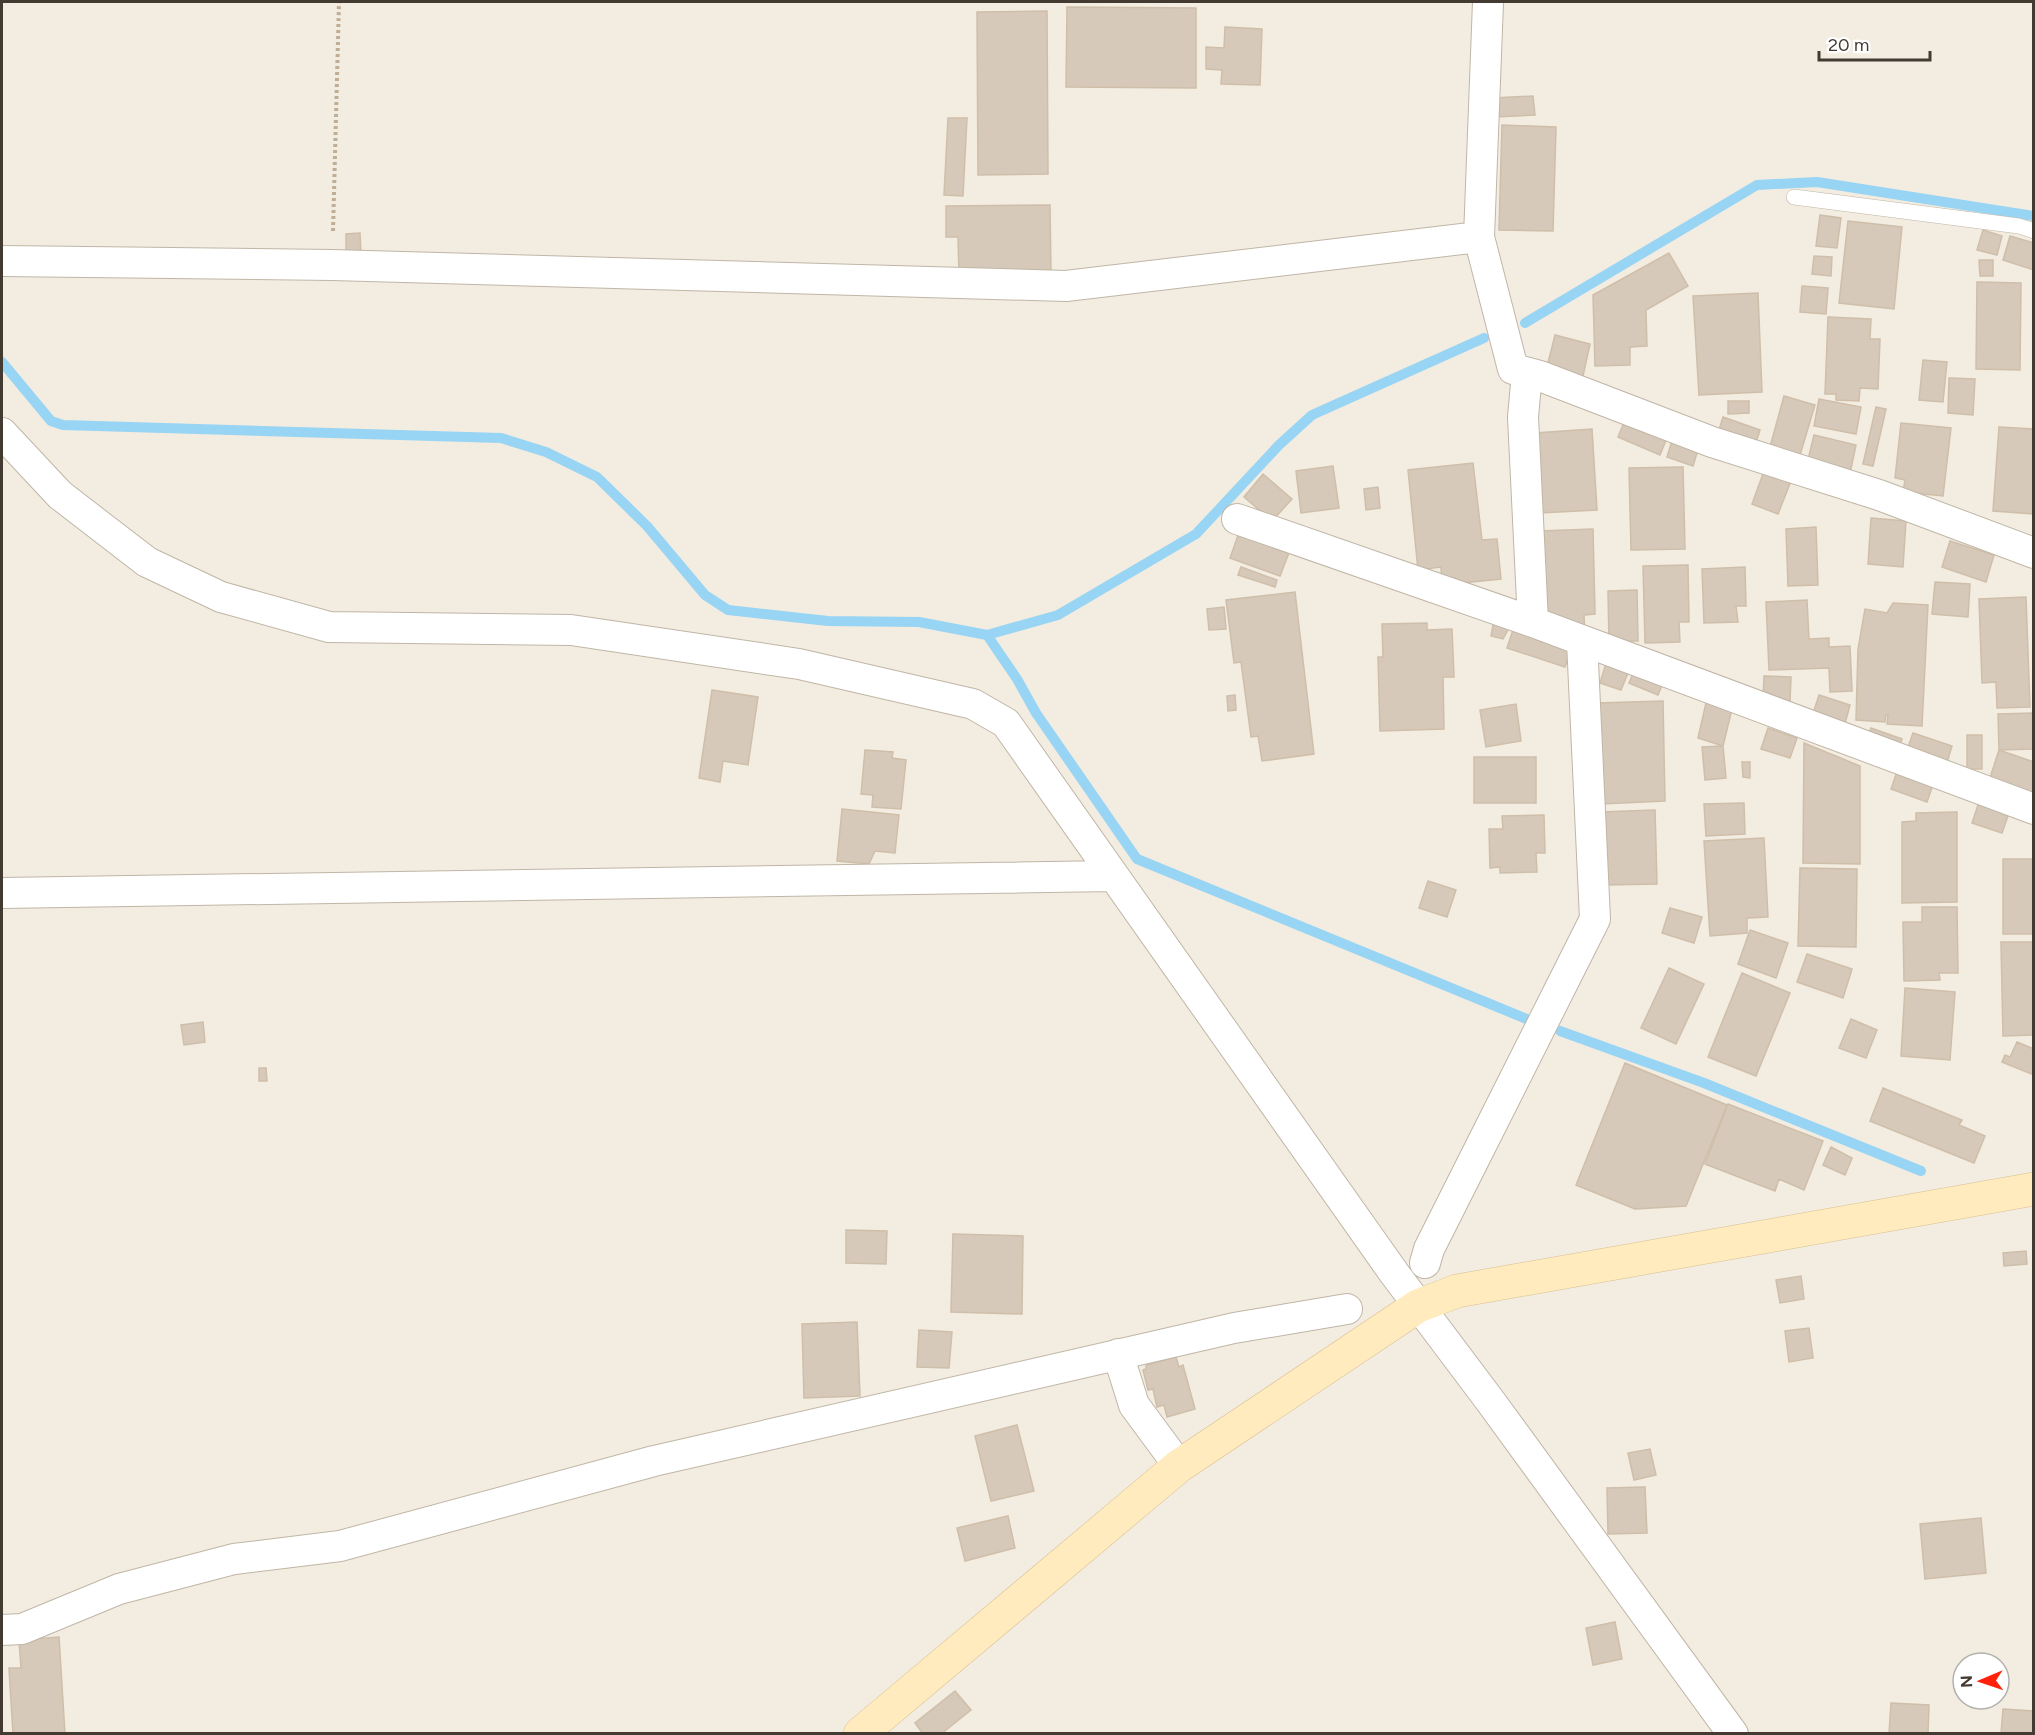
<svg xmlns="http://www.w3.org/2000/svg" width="2035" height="1735" viewBox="0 0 2035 1735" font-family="Figtree,sans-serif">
<rect width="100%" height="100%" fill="#f2ece1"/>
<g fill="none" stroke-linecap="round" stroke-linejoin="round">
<!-- stream -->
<path stroke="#98d4f3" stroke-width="10" d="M 1525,323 L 1757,185 L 1817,182 L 2034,216
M 2,362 L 51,421 L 63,425 L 501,438 L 546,452 L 597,477 L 647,526 L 705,595 L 728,610 L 828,621 L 919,622 L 987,635 L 1017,679 L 1036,713 L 1137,859 L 1529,1020
M 987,635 L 1058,615 L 1196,534 L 1279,445 L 1312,415 L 1484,338
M 1560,1031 L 1704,1083 L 1921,1171"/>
</g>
<!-- building -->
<path fill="#d7c9b9" stroke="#cfbea9" stroke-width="1.5" d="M 1067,7 L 1196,8 L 1196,88 L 1066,87 Z
M 1047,11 L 1048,174 L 978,175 L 977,12 Z
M 1225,27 L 1262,29 L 1260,85 L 1221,84 L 1222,70 L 1206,69 L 1206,47 L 1224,48 Z
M 1533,96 L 1535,115 L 1495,117 L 1494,98 Z
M 948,118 L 967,118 L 963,196 L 944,195 Z
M 1502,125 L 1556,127 L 1553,231 L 1499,230 Z
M 1050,205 L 1051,275 L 959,276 L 958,237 L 946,237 L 946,206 Z
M 1820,215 L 1841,218 L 1837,248 L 1816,246 Z
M 1848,221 L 1902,227 L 1894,309 L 1839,303 Z
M 1983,230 L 2002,236 L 1997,255 L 1977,250 Z
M 360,233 L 361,256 L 346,257 L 346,234 Z
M 2010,236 L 2034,243 L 2034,270 L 2003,260 Z
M 1669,253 L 1688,286 L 1646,310 L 1647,346 L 1630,347 L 1630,365 L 1595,366 L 1593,295 Z
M 1814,256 L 1832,257 L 1831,276 L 1812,274 Z
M 1979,260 L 1993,260 L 1993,276 L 1980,276 Z
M 1977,282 L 2021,283 L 2020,370 L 1976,369 Z
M 1802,286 L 1828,288 L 1826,314 L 1800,312 Z
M 1758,293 L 1762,392 L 1699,395 L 1693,296 Z
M 1828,317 L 1871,319 L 1870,339 L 1880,339 L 1878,389 L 1860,388 L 1859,401 L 1836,400 L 1836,394 L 1825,394 Z
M 1555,335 L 1590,344 L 1583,376 L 1547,367 Z
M 1923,360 L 1947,362 L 1943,402 L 1919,400 Z
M 1949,378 L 1975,379 L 1973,415 L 1948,413 Z
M 1784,396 L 1815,405 L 1800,455 L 1770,447 Z
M 1819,399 L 1861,407 L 1856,434 L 1814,426 Z
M 1728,401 L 1749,401 L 1749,413 L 1728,414 Z
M 1876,407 L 1886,409 L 1873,466 L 1863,464 Z
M 1627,415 L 1669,433 L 1660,455 L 1618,437 Z
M 1723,417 L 1760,430 L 1755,446 L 1718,433 Z
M 1901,423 L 1951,428 L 1943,496 L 1903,492 L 1905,480 L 1895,478 Z
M 1999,427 L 2034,429 L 2034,514 L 1993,511 Z
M 1592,429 L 1597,510 L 1539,513 L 1535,433 Z
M 1674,434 L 1700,443 L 1693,466 L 1667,457 Z
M 1814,435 L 1856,445 L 1849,478 L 1806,468 Z
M 1473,463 L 1482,540 L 1497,539 L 1501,579 L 1442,585 L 1441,567 L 1418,570 L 1408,470 Z
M 1333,466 L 1339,508 L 1301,513 L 1296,471 Z
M 1683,467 L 1685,549 L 1631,550 L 1629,468 Z
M 1764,471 L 1791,481 L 1778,514 L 1752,504 Z
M 1263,474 L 1292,499 L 1272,521 L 1244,497 Z
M 1378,487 L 1380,508 L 1366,510 L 1364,489 Z
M 1871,518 L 1906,521 L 1903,567 L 1868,564 Z
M 1241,527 L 1292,545 L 1280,576 L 1230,558 Z
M 1816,527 L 1818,585 L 1788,586 L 1786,529 Z
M 1593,529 L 1595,614 L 1584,615 L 1585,634 L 1544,622 L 1541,531 Z
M 1950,541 L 1994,555 L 1986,582 L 1942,567 Z
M 1688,565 L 1689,622 L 1679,622 L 1680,642 L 1645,643 L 1643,566 Z
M 1241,567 L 1277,580 L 1275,587 L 1238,575 Z
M 1745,567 L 1746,606 L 1736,606 L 1738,622 L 1704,623 L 1702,569 Z
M 1935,582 L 1970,584 L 1968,617 L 1932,614 Z
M 1637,590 L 1638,641 L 1609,641 L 1608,591 Z
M 1295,592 L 1314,754 L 1262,761 L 1258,736 L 1251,737 L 1241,662 L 1234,663 L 1226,600 Z
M 2026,597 L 2030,707 L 1997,708 L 1996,682 L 1982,683 L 1979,599 Z
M 1807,600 L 1809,639 L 1829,638 L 1829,647 L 1850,646 L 1852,691 L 1830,692 L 1829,668 L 1769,670 L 1766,602 Z
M 1893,603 L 1928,605 L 1922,726 L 1887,724 L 1888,715 L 1886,715 L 1885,722 L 1856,720 L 1858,649 L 1865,609 L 1887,613 Z
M 1224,607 L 1226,629 L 1209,630 L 1207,609 Z
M 1494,620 L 1510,626 L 1503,639 L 1491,636 Z
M 1427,623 L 1427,630 L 1452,629 L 1454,677 L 1443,677 L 1444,729 L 1380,731 L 1378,657 L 1383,657 L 1382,624 Z
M 1514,627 L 1572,646 L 1565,667 L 1507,648 Z
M 1607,660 L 1630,668 L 1621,690 L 1600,683 Z
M 1634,671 L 1663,683 L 1658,695 L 1629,683 Z
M 1764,676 L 1791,677 L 1790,702 L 1763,700 Z
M 712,690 L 758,697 L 748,765 L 723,761 L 720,782 L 699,778 Z
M 1235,695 L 1236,710 L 1228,711 L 1227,696 Z
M 1819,695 L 1850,705 L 1843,731 L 1811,720 Z
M 1663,701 L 1665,801 L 1601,804 L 1598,703 Z
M 1706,703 L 1732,709 L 1723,746 L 1698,738 Z
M 1516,704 L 1521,741 L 1486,747 L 1480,710 Z
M 2034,713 L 2034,749 L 1999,750 L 1998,714 Z
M 1768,728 L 1797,738 L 1790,758 L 1761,749 Z
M 1871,728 L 1902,739 L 1897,753 L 1866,742 Z
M 1913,733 L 1952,746 L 1945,769 L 1905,756 Z
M 1967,735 L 1982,735 L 1982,769 L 1967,769 Z
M 1804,743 L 1860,766 L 1860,864 L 1803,863 Z
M 1723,746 L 1726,778 L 1705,780 L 1702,747 Z
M 865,750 L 893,752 L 892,758 L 906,760 L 901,809 L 872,807 L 873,795 L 861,794 Z
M 1999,750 L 2034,762 L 2034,800 L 1988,784 Z
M 1474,757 L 1536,757 L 1536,803 L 1474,803 Z
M 1742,762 L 1750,762 L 1750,778 L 1743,777 Z
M 1899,766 L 1935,779 L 1927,802 L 1891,789 Z
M 1980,799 L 2010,810 L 2002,833 L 1972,823 Z
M 1744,803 L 1745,834 L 1706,836 L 1704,804 Z
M 842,809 L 899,815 L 895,853 L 875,851 L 869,864 L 837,861 Z
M 1655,810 L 1657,884 L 1603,885 L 1600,812 Z
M 1957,812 L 1957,902 L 1902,903 L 1902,822 L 1916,821 L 1916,813 Z
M 1544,815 L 1545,853 L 1536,853 L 1537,872 L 1500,873 L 1500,867 L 1490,868 L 1489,829 L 1503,829 L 1502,816 Z
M 1764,838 L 1768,917 L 1747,918 L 1747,933 L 1710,936 L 1704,841 Z
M 2003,859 L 2034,859 L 2034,934 L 2003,934 Z
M 1800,868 L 1857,869 L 1856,947 L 1798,946 Z
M 1428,881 L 1456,890 L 1447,917 L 1419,908 Z
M 1922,907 L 1957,907 L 1958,973 L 1939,973 L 1940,980 L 1904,981 L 1903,922 L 1922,922 Z
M 1670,908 L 1702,917 L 1694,943 L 1662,933 Z
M 1750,930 L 1788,943 L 1776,978 L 1738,964 Z
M 2001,942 L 2034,942 L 2034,1035 L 2003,1036 Z
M 1807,954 L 1852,969 L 1843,998 L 1797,982 Z
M 1669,968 L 1704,984 L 1676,1044 L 1641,1028 Z
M 1742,973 L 1790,993 L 1756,1076 L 1708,1057 Z
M 1905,988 L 1955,992 L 1950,1060 L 1901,1056 Z
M 1851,1019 L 1877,1030 L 1866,1058 L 1839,1048 Z
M 203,1022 L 205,1042 L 184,1045 L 181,1025 Z
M 2017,1042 L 2034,1049 L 2034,1075 L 2002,1062 L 2005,1055 L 2010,1057 Z
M 1625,1063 L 1727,1105 L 1686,1206 L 1635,1209 L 1576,1185 Z
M 259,1068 L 266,1068 L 267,1081 L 259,1081 Z
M 1883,1088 L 1962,1120 L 1959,1125 L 1985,1136 L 1974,1163 L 1870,1121 Z
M 1728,1104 L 1823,1141 L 1804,1190 L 1779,1179 L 1775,1191 L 1705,1164 Z
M 1831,1147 L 1852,1158 L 1845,1175 L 1823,1165 Z
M 846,1230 L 887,1231 L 886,1264 L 846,1263 Z
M 953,1234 L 1023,1236 L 1022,1314 L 951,1312 Z
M 2026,1251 L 2027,1264 L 2004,1266 L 2003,1253 Z
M 1801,1276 L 1804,1299 L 1780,1303 L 1776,1280 Z
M 857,1322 L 860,1396 L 804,1398 L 802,1324 Z
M 1809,1328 L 1813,1358 L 1789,1362 L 1785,1331 Z
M 919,1330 L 952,1332 L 949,1368 L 917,1367 Z
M 1176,1357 L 1179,1367 L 1183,1365 L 1195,1409 L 1167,1417 L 1164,1405 L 1157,1407 L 1153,1389 L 1148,1390 L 1143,1370 L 1146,1369 L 1146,1365 Z
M 1017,1425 L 1034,1491 L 991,1501 L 975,1436 Z
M 1650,1449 L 1656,1475 L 1634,1480 L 1628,1453 Z
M 1645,1487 L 1647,1533 L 1608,1534 L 1607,1488 Z
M 1008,1516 L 1015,1548 L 965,1561 L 957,1528 Z
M 1981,1518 L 1986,1573 L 1925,1579 L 1920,1524 Z
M 1615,1622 L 1622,1659 L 1593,1665 L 1586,1628 Z
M 59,1637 L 65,1734 L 13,1734 L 9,1668 L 21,1668 L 19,1640 Z
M 955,1691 L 971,1710 L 941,1734 L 923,1734 L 915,1723 Z
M 1891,1703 L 1929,1705 L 1928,1734 L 1889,1734 Z
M 2003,1709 L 2034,1711 L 2034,1734 L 2001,1734 Z"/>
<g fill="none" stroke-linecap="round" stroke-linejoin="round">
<defs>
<path id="lane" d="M 1794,197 L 2019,226 L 2034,231"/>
<path id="street" d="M 1488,2 L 1479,237 L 1513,369 L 1540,376 L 1712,442 L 1879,495 L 2034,553
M 2,261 L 332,265 L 1066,286 L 1479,237
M 1527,373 L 1523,417 L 1533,622
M 2,433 L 60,495 L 147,562 L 221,597 L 329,627 L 571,630 L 799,664 L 973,704 L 1006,723 L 1394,1273 L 1491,1402 L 1733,1734
M 1237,519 L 1533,622 L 2034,809
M 2,893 L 1113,876
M 1425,1263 L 1429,1249 L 1595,919 L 1582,641
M 1118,1354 L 1134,1405 L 1179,1466
M 2,1630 L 22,1629 L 119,1589 L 234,1559 L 340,1546 L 654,1461 L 1182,1340 L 1234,1328 L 1347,1309"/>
<path id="secondary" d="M 860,1734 L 1179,1466 L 1418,1306 L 1457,1291 L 2034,1189"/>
</defs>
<!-- lane casing -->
<use href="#lane" stroke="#c0b6a6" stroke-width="16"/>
<!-- street casing -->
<use href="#street" stroke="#c0b6a6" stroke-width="32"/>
<!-- secondary casing -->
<use href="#secondary" stroke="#d8c090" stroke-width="34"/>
<!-- path -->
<path stroke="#c0ae94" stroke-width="4" stroke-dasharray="3 3" stroke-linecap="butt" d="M 333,231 L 339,2"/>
<!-- lane -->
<use href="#lane" stroke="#fff" stroke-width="15"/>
<!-- street -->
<use href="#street" stroke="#fff" stroke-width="30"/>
<!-- secondary -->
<use href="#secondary" stroke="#ffebbe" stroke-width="33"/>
</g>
<!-- border -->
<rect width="2035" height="1735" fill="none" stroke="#433b32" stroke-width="6"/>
<!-- north arrow -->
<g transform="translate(1981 1681) rotate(268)"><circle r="28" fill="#ffffff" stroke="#b4b1ad" stroke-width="1.5"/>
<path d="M0-4.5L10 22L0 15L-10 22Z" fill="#ff210b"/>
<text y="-9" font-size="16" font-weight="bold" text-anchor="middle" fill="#433b32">N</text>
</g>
<!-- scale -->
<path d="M1819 51v9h111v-9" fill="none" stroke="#433b32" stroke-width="3"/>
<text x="1828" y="51" font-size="18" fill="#433b32" stroke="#ffffff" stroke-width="4.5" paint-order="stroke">20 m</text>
</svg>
